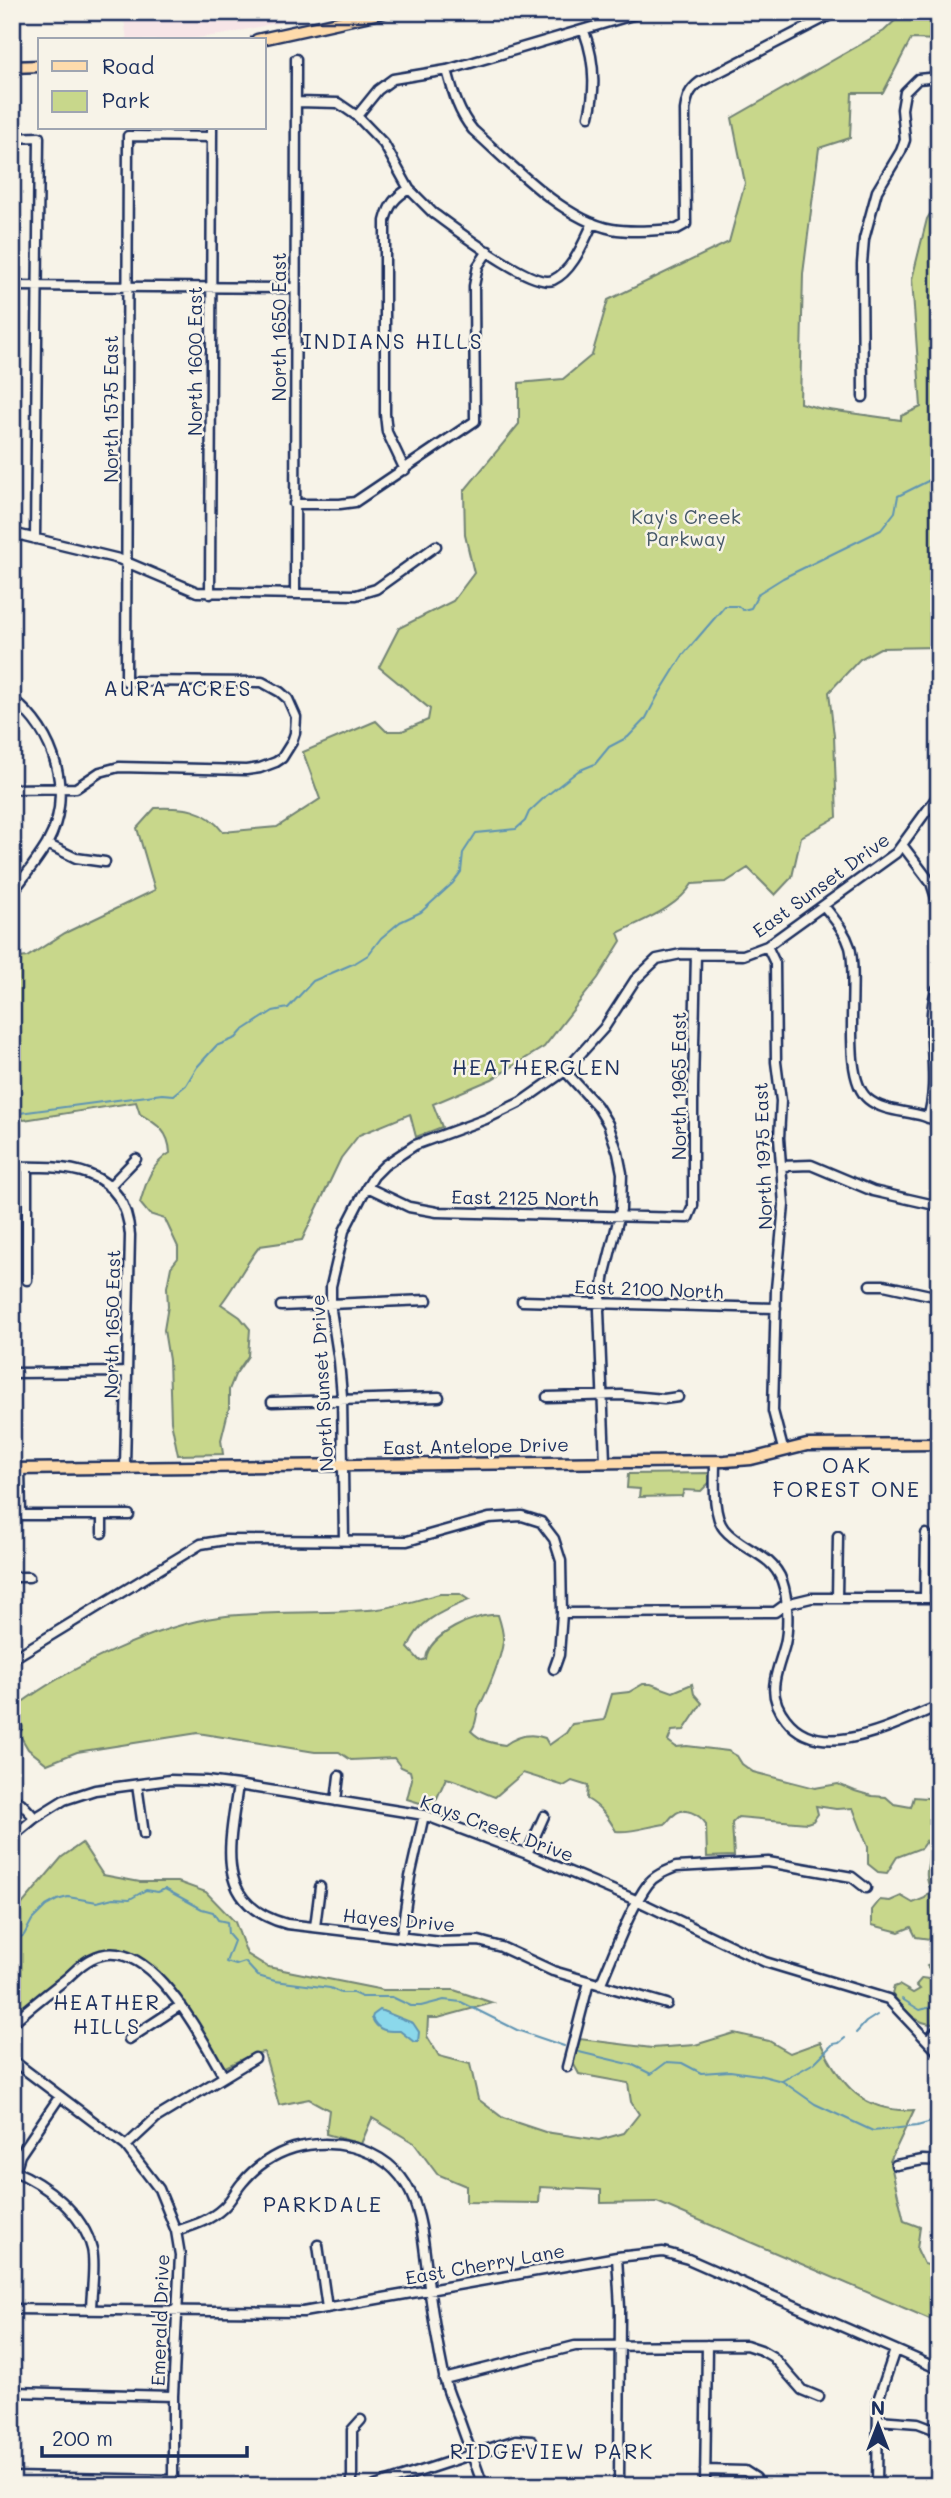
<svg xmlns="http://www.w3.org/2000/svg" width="951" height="2498" viewBox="0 0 951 2498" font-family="Mali,sans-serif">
<rect width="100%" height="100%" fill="#f7f3e8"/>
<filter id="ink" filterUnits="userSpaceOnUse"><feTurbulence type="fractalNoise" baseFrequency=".0143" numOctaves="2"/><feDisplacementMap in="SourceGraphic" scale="14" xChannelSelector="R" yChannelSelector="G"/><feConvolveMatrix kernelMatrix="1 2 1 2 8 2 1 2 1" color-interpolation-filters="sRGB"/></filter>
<g filter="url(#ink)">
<!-- built -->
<path fill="#f7e5e7" d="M 123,12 L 324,12 L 227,34 L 183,40 L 127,40 Z"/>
<!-- green -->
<path fill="#c8d78b" stroke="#728374" stroke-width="2" d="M 904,12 L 939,12 L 939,40 L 911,39 L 883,93 L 852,93 L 850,138 L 819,148 L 803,274 L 800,403 L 822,409 L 901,420 L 901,416 L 921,407 L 912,279 L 927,219 L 939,200 L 939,647 L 880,648 L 860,659 L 829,692 L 834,736 L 837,817 L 801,837 L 792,877 L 775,895 L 748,868 L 726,882 L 692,884 C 677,908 643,920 618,933 L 621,941 L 598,978 L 544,1047 L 492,1079 L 433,1104 L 442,1127 L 416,1137 L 410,1114 L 359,1135 L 341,1158 L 302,1240 L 260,1246 C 245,1264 236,1285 221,1304 L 240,1317 L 250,1329 L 248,1356 L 235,1375 L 229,1390 L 229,1408 L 221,1440 L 223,1454 L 178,1455 L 171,1421 L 169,1360 L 164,1330 L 168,1306 L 167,1287 L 171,1267 L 178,1258 L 178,1247 L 165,1219 L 149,1214 L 140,1203 C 146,1183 151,1164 170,1153 C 169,1131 157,1124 140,1114 L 136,1102 L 24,1120 L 12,1114 L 12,959 L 27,957 L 65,933 L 155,890 L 137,828 L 155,808 C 183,807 205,808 223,832 L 277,827 L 320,799 L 303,752 L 376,721 L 386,731 L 402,731 L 428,720 L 430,709 L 379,667 L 399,628 L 453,601 L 474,573 L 465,535 L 464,491 L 519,424 L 519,383 L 563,379 L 592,355 L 608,300 L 729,242 L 745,183 L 732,118 L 884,31 Z
M 710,1473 L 713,1479 L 701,1491 L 684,1490 L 682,1496 L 639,1497 L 640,1489 L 627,1488 L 628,1474 Z
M 440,1594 L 460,1594 L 469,1600 C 443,1611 418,1620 408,1648 L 420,1661 L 426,1659 C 428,1635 476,1613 498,1615 C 501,1624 504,1633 503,1642 C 501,1659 488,1690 480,1705 C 475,1714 478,1723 471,1731 C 481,1741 491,1743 505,1745 C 517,1736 530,1732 545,1738 L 549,1745 L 566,1733 L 572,1724 L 604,1720 L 612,1694 L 629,1692 L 643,1684 L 651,1684 L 673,1692 L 692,1684 L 694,1694 L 702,1703 L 684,1730 L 672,1731 L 668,1741 L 676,1747 L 687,1746 L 728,1751 L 737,1756 L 742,1764 L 753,1772 L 815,1788 L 838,1784 L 855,1791 L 872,1796 L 886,1797 L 894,1804 L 911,1807 L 914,1797 L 939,1799 L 939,1925 L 930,1939 L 916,1937 L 911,1927 L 899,1932 L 872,1925 L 872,1910 L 880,1900 L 890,1901 L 901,1896 L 913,1903 L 925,1898 L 931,1890 C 920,1868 935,1861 926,1841 L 921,1848 L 897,1857 L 887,1873 L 878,1872 L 868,1864 L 868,1847 L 853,1808 L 836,1809 L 816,1806 L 818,1814 L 813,1821 L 807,1823 L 738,1817 L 732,1823 L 734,1856 L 707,1857 L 706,1824 C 700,1815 684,1805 674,1815 C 670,1817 669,1821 665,1824 C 649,1826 631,1833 616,1831 C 608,1817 601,1807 587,1799 L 588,1786 L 572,1781 L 564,1786 L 523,1773 L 495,1797 C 478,1791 463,1782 446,1778 L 433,1807 L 407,1799 L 412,1779 L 410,1771 L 401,1767 L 394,1758 L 351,1760 L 339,1752 L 315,1752 L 198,1733 L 77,1752 L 47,1764 L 28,1749 L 21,1737 L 14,1723 L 17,1706 C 66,1669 157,1625 219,1617 C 272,1610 325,1615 378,1609 C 399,1606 420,1599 440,1594 Z
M 82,1843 L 103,1875 L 140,1882 L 178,1882 L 206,1892 L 235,1922 L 247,1954 L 268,1967 L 383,1990 L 454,1990 L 493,2003 L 438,2018 L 428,2018 L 427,2036 L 439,2056 L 470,2064 L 478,2099 L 503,2118 L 545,2132 L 599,2140 L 624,2133 L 639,2114 L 631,2102 L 628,2083 L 579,2074 L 573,2063 L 580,2039 L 652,2048 L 695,2045 L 734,2033 L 769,2041 L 790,2053 L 820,2042 C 841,2085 862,2113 914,2110 L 890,2161 L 904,2221 L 920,2227 L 917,2249 L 924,2264 L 939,2268 L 939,2323 L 657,2202 L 601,2203 L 601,2190 L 540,2187 L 539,2203 L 466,2202 L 466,2186 L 437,2174 L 414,2143 L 372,2118 L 361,2144 L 326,2134 L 329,2110 L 309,2099 L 279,2105 L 264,2052 L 253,2054 L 221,2069 L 161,1979 L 115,1951 L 93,1953 L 81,1960 L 12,2018 L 12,1916 L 62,1857 Z
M 930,1963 L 939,1964 L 939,2020 L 935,2024 C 915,2025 903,2008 892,1994 L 894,1987 L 899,1985 L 913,1993 L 920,1989 L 916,1985 L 922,1978 L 936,1980 L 935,1975 L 927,1966 Z"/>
<!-- water -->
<path fill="#8bd8eb" stroke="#5e94b3" stroke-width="2" d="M 380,2010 L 413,2023 L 419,2032 L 418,2042 L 414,2042 L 400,2031 C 388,2031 378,2032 372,2018 L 373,2015 Z"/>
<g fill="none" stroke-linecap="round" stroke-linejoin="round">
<!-- stream -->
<path stroke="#5e94b3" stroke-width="2" d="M 12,1114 L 162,1094 L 174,1095 L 186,1085 L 197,1067 L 216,1046 L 236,1038 L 242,1031 L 273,1011 L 288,1008 L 313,981 L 355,963 L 368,955 L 381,938 L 400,922 L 421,912 L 453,883 L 461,872 L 463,853 L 476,833 L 516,829 L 525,821 L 529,812 L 546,796 L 578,771 L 595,764 L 609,747 L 628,737 L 646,718 L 657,697 L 683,655 L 725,606 L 738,606 L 743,610 L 751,608 L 759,593 L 783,578 L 881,530 L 895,512 L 898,496 L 934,478 L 939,479
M 12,1943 L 24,1935 L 32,1920 L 46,1906 L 57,1900 L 68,1897 L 97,1902 L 113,1898 L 130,1899 L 146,1890 L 158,1892 L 165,1889 L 202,1909 L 213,1912 L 218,1920 L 227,1922 L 228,1934 L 234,1941 L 226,1962 L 236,1965 L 245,1962 L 258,1976 L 275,1981 L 330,1988 L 341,1993 L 353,1993 L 362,1997 L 392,1997 L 411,2006 L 421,2006 L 444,2000 L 461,2002 L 517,2030 L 564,2046
M 902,1999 L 920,2010 L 939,2005
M 856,2033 L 866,2022 L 877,2015
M 579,2052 L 633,2065 L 651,2074 L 667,2062 L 682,2063 L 701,2073 L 730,2071 L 759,2075 L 782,2081 L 815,2104 L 873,2131 L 917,2126 L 939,2120
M 782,2081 L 814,2063 L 833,2044 L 839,2043 L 845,2038"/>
<defs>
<path id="minor" d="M 584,31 C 594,58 596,88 589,116
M 447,70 C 453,92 458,112 473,130 C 510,163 563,220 612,229 C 633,233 656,230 677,229 L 686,224 L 685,110 C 687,97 689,90 700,82 L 836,12
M 297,102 L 338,103 L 357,116 L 384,144 L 409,189 L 433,213 C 454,228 532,289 553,280 C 573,271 584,241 593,223
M 357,116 L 378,90 L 393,79 L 447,70 L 636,14
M 12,138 L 39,137 L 35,539
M 12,286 L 295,288
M 863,397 L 862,264 L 864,239 L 877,191 L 901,151 L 905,140 L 902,109 L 905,92 L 918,79 L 939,77
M 405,470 L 387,432 L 385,414 L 385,221 C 389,205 395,197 409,189
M 294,504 L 340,504 L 355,502 L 475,421 L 474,286 L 478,266 L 488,251
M 12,533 L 119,559 L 197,592 L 356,595 L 376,589 L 436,546
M 210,594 L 212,128
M 295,594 L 296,59
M 12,699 C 56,732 74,795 47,844 C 37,861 24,877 12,893
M 12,789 L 76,788 L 100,772 L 119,767 L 246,770 L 260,768 L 276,762 L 282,758 L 292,742 L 295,733 L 296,717 L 288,699 L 280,692 L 262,682 L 126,681 L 128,136 L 212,137
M 47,844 L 76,858 L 105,862
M 903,846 L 931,883 L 936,898
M 824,906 C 834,919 845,931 850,947 C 859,983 840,1076 868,1099 C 887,1115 918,1109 939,1123
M 767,946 L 775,963 L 776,1062 L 781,1101 L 779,1138 L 784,1205 L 776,1289 L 773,1411 L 783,1449
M 565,1071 L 597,1106 L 608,1124 L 618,1153 L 622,1173 L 621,1209 L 605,1273 L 599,1310 L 605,1461
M 928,1118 C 941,1076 924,1031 936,990
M 781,1166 L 811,1165 L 873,1191 L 939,1206
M 12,1167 C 65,1166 125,1165 130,1235 L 125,1467
M 27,1167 L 27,1280
M 109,1187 L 136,1159
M 367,1187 L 409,1207 L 437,1212 L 688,1218 L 693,1206 L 693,1088 L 696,954
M 870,1285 L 884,1285 L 939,1297
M 522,1301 L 776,1308
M 281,1306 L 427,1300
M 12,1373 L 127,1372
M 547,1397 L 621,1395 L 664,1399 L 678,1397
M 272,1402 L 439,1397
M 715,1461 C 715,1480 712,1514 724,1529 C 741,1550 772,1553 782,1581 C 788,1598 789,1626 785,1644 C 782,1656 777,1668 775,1680 C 772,1695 777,1708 786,1719 C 821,1765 898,1722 939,1706
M 20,1469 L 21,1515
M 12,1515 L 129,1515
M 102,1533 L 102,1515
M 344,1540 L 342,1396 L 339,1361 L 331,1310 L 331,1286 L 344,1231 L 362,1196 L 374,1176 L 385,1165 L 415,1145 L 486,1119 L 521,1102 L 565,1071 L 604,1028 L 635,980 L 657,959 L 681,954 L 743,955 L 767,946 L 896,853 L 939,794
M 12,1577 L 29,1577
M 837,1598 L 838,1536
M 925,1598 L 926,1534
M 562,1613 L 775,1612 L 786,1604 L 811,1598 L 939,1598
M 12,1659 L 201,1544 L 225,1540 L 407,1541 L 489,1518 L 522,1516 L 541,1522 L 554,1539 L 561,1561 L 562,1613 L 559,1655 L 554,1669
M 12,1729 L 17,1727
M 137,1785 L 144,1834
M 238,1785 C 230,1844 212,1904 287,1924 L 441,1942 L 479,1941 L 501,1947 L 553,1971 L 667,2004
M 12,1799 L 21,1803 L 35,1818
M 336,1801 L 339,1776
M 12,1837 L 35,1818 L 64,1800 L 95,1790 L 170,1780 L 206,1781 L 238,1785 L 424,1815 L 527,1854 L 638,1901 L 765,1962 L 888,1999 L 939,2053
M 527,1854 L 544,1816
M 315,1927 L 320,1887
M 401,1937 L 410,1877 L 424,1815
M 600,1985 C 613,1956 630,1908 648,1884 C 655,1875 666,1871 676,1867 L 768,1862 L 852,1877 L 866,1888
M 12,2023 C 29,2008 48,1993 66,1979 C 74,1972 82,1963 91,1959 C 148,1928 201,2038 223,2075
M 129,2039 L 181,2005
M 927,2040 L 939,2028
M 12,2060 L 126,2146 L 159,2189 L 176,2231 L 180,2255 L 173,2396 L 173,2486
M 567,2067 L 589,1982
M 126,2146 L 156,2118 L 255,2058
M 896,2165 L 923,2160 L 939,2161
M 12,2170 C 46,2184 83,2213 92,2249 C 96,2265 91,2293 91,2310
M 15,2171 L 20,2155 L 60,2096
M 176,2231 C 194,2225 209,2221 223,2208 C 231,2201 235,2191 242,2183 C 255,2167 274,2154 294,2148 C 312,2143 334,2143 352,2147 C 423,2165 421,2227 429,2287 C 433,2317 438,2347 444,2376 C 446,2390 453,2403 458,2416 C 466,2439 475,2462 483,2486
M 318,2245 L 327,2308
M 617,2257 L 620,2308 L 619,2486
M 12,2309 L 303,2312 L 617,2257 L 663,2252 L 688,2259 L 939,2369
M 444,2379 L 575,2346 L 746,2345 L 761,2350 L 773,2357 L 802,2390 L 819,2397
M 12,2392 L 173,2396
M 878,2420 L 918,2423 L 939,2431
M 705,2470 L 745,2471 L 756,2478
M 12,2477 L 173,2480
M 352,2486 L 352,2430 L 361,2420
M 375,2486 L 516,2440 L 532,2441
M 705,2486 L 707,2345
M 877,2486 L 878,2400 L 895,2350"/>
<path id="major" d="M 257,40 L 384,12
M 12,67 L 40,66
M 12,1469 L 725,1461 L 751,1459 L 807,1445 L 939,1444"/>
</defs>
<!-- minor casing -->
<use href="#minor" stroke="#1b2f5e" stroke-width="13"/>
<!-- major casing -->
<use href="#major" stroke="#1b2f5e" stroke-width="15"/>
<!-- minor -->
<use href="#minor" stroke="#f7f3e8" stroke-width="8"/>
<!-- major -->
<use href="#major" stroke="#fedbac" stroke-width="10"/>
</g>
</g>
<g text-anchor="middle" stroke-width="5" stroke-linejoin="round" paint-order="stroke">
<!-- street labels -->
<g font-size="19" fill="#1b2f5e" stroke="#f7f3e8">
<text transform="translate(279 327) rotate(-90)" y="7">North 1650 East</text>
<text transform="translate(195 361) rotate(-90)" y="7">North 1600 East</text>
<text transform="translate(111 409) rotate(-90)" y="7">North 1575 East</text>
<text transform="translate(821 885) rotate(-36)" y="7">East Sunset Drive</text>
<text transform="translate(679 1086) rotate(-90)" y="7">North 1965 East</text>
<text transform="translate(763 1156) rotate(-92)" y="7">North 1975 East</text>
<text transform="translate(525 1198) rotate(1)" y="7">East 2125 North</text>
<text transform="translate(649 1289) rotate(2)" y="7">East 2100 North</text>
<text transform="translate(112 1324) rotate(-89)" y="7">North 1650 East</text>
<text transform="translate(322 1383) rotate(-93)" y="7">North Sunset Drive</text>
<text transform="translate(476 1446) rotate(-1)" y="7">East Antelope Drive</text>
<text transform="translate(497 1828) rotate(20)" y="7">Kays Creek Drive</text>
<text transform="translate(399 1920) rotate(5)" y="7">Hayes Drive</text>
<text transform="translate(485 2264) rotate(-10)" y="7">East Cherry Lane</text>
<text transform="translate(160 2320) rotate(-88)" y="7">Emerald Drive</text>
</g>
<!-- park labels -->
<g font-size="19" fill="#465969" stroke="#f7f3e8">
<text x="686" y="524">Kay's Creek<tspan x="686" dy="22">Parkway</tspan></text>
</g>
<!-- neighbourhood labels -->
<g font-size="21" letter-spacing="2" fill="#1b2f5e" stroke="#f7f3e8">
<text x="393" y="349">INDIANS HILLS</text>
<text x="178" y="696">AURA ACRES</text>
<text x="537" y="1075">HEATHERGLEN</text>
<text x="847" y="1473">OAK<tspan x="847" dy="24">FOREST ONE</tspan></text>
<text x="107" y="2010">HEATHER<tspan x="107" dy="24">HILLS</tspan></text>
<text x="323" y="2212">PARKDALE</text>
<text x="552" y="2459">RIDGEVIEW PARK</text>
</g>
</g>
<!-- margin -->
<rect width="951" height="2498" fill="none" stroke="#f7f3e8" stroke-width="42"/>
<rect x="21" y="21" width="909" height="2456" fill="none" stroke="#1b2f5e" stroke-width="2.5" filter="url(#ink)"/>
<!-- legend -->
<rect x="38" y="38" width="228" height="91" fill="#f7f3e8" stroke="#9fa5b1" stroke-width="2"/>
<rect x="52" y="61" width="35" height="10" fill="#fedbac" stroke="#9fa5b1" stroke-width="2"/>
<text x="102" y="74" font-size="21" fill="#1b2f5e">Road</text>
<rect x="52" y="91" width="35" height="21" fill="#c8d78b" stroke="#9fa5b1" stroke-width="2"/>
<text x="102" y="108" font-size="21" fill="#1b2f5e">Park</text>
<!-- north arrow -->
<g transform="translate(878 2425)" stroke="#f7f3e8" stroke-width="5" paint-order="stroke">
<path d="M0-5L12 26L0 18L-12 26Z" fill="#1b2f5e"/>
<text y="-10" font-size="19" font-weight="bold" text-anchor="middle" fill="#1b2f5e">N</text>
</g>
<!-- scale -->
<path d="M42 2446v10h205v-10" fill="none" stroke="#1b2f5e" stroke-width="3.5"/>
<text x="52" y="2446" font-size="21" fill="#1b2f5e" stroke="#f7f3e8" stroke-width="5" paint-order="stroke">200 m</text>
</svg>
